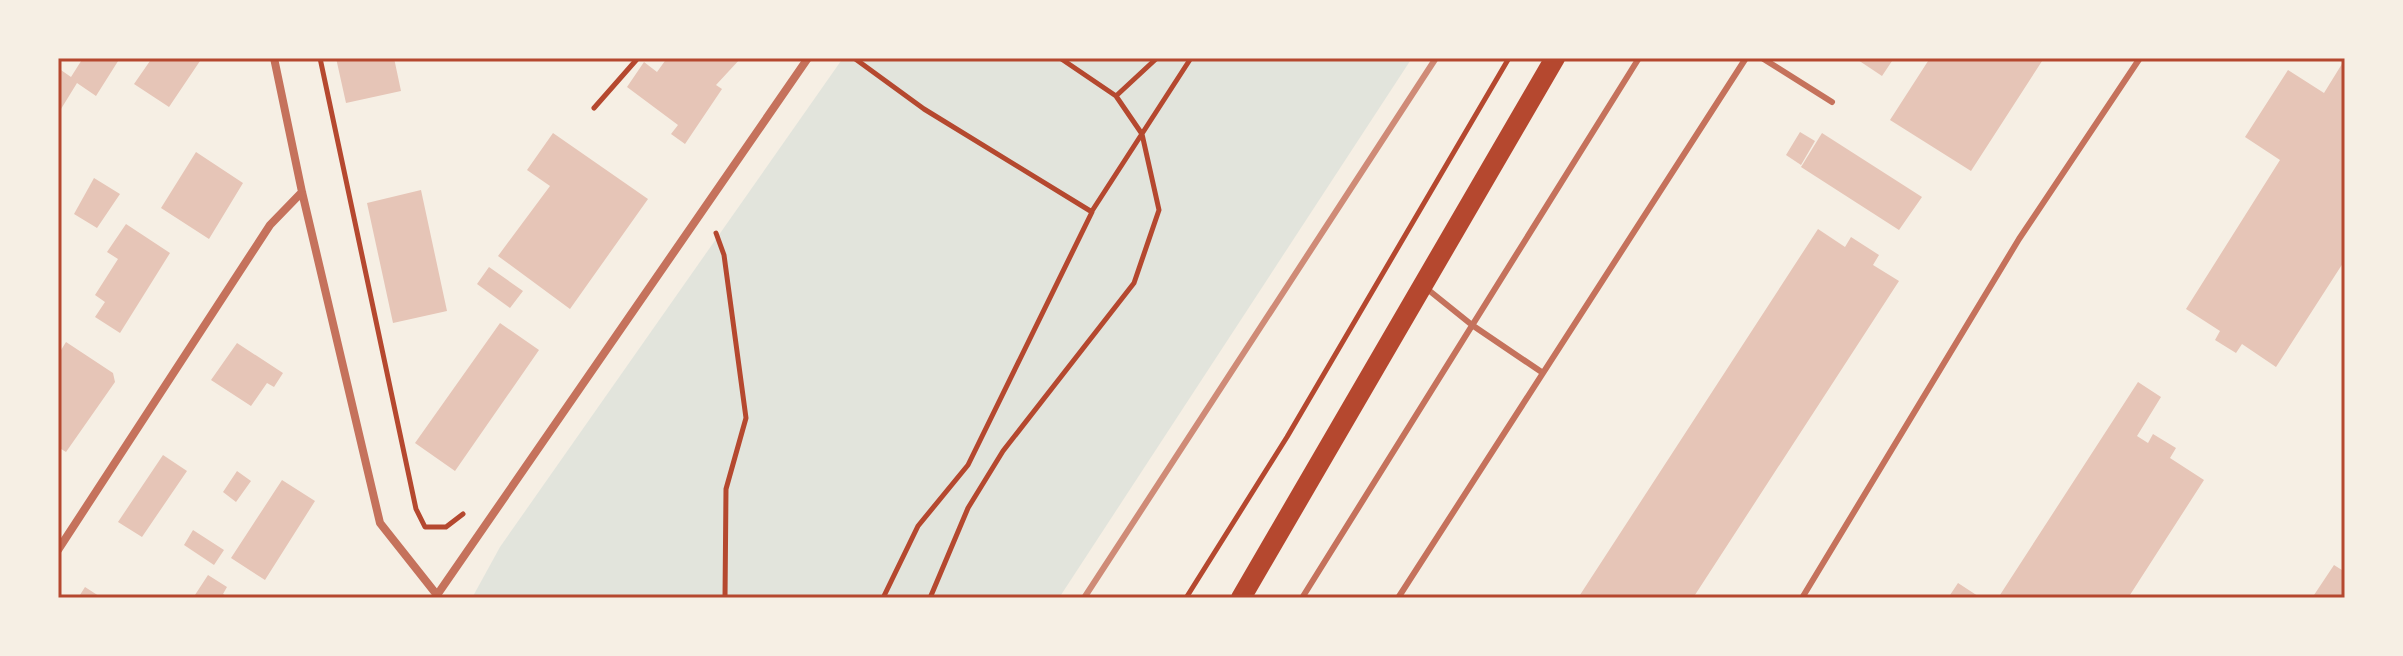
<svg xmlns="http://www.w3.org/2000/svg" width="2403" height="656" viewBox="0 0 2403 656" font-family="'DejaVu Sans',sans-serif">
<rect width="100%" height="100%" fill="#f6efe4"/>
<!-- green -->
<path fill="#e2e4dc" d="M 843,58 L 1412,58 L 1059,598 L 472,598 L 500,547 Z"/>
<!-- building -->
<path fill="#e6c5b7" d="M 83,58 L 120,58 L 96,96 L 77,83 L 61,109 L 58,68 L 71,77 Z
M 152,58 L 202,58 L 169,107 L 134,84 Z
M 336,58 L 394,58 L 401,91 L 346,103 Z
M 667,58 L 741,58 L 716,85 L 722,89 L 685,144 L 671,134 L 678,125 L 627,87 L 644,62 L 657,72 Z
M 1855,58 L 1894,58 L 1882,76 Z
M 1930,58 L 2044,58 L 1971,171 L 1890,120 Z
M 2345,59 L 2345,260 L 2276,367 L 2242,344 L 2236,353 L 2215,340 L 2220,331 L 2186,309 L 2280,160 L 2245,137 L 2288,70 L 2324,93 Z
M 1800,132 L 1815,141 L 1801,165 L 1786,155 Z
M 553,133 L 648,199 L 570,309 L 498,256 L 550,186 L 527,170 Z
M 1822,133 L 1922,197 L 1899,230 L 1801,167 Z
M 196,152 L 243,183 L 209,239 L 161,208 Z
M 94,178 L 120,194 L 97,228 L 74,214 Z
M 421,190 L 447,311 L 393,323 L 367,203 Z
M 126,224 L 170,253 L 120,333 L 95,317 L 105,302 L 95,295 L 118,259 L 107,252 Z
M 1818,229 L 1845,247 L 1851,237 L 1879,255 L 1873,265 L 1899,281 L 1693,598 L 1578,598 Z
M 489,267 L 523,291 L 510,308 L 477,284 Z
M 500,323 L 539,350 L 455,471 L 415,443 Z
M 66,342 L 113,373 L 115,382 L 66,452 L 58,447 L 58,387 L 61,382 L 58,380 L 58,355 Z
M 237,343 L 283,373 L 274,387 L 267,383 L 251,406 L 211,380 Z
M 2138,382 L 2161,397 L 2137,436 L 2148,443 L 2153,434 L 2176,448 L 2170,458 L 2204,480 L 2128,598 L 1998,598 Z
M 163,455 L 187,471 L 142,537 L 118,522 Z
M 237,471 L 251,481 L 236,502 L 223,492 Z
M 282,480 L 315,501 L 265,580 L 231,558 Z
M 193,530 L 224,550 L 214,565 L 184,545 Z
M 2334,565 L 2345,572 L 2345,598 L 2312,598 Z
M 208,575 L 227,587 L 223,594 L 230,598 L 193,598 Z
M 1958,583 L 1981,598 L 1948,598 Z
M 85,587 L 102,598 L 78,598 Z"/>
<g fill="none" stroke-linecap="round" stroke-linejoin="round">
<!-- path -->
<path stroke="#b5482f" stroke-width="5" d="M 320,58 L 416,509 L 425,527 L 446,527 L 463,514
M 854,58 L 924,109 L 1092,212 L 968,465 L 918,526 L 883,598
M 1116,96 L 1157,58
M 594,108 L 638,58
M 1092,211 L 1191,58
M 716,233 L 724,255 L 746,418 L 726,489 L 725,598
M 930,598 L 968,508 L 1003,451 L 1134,283 L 1159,210 L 1142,134 L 1116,96 L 1060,58
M 1186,598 L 1287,437 L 1509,58"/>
<!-- service -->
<path stroke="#c5725c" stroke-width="6" d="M 1762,58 L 1832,102
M 1426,288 L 1472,325 L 1543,373
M 1302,598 L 1639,58
M 1398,598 L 1746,58
M 1802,598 L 2019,239 L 2140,58"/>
<!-- minor -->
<path stroke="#c5725c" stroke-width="8" d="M 274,58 L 302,192 L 380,523 L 437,595
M 58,550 L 270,225 L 302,192
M 435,598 L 808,58"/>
<!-- primary -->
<path stroke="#b5482f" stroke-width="20" d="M 1241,598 L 1555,58"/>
<!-- rail -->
<path stroke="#cf8b77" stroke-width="6" d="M 1084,598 L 1436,58"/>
</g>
<!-- border -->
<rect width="2403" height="656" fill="none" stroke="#f6efe4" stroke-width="120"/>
<rect x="60" y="60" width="2283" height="536" fill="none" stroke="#b5482f" stroke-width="3"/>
</svg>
